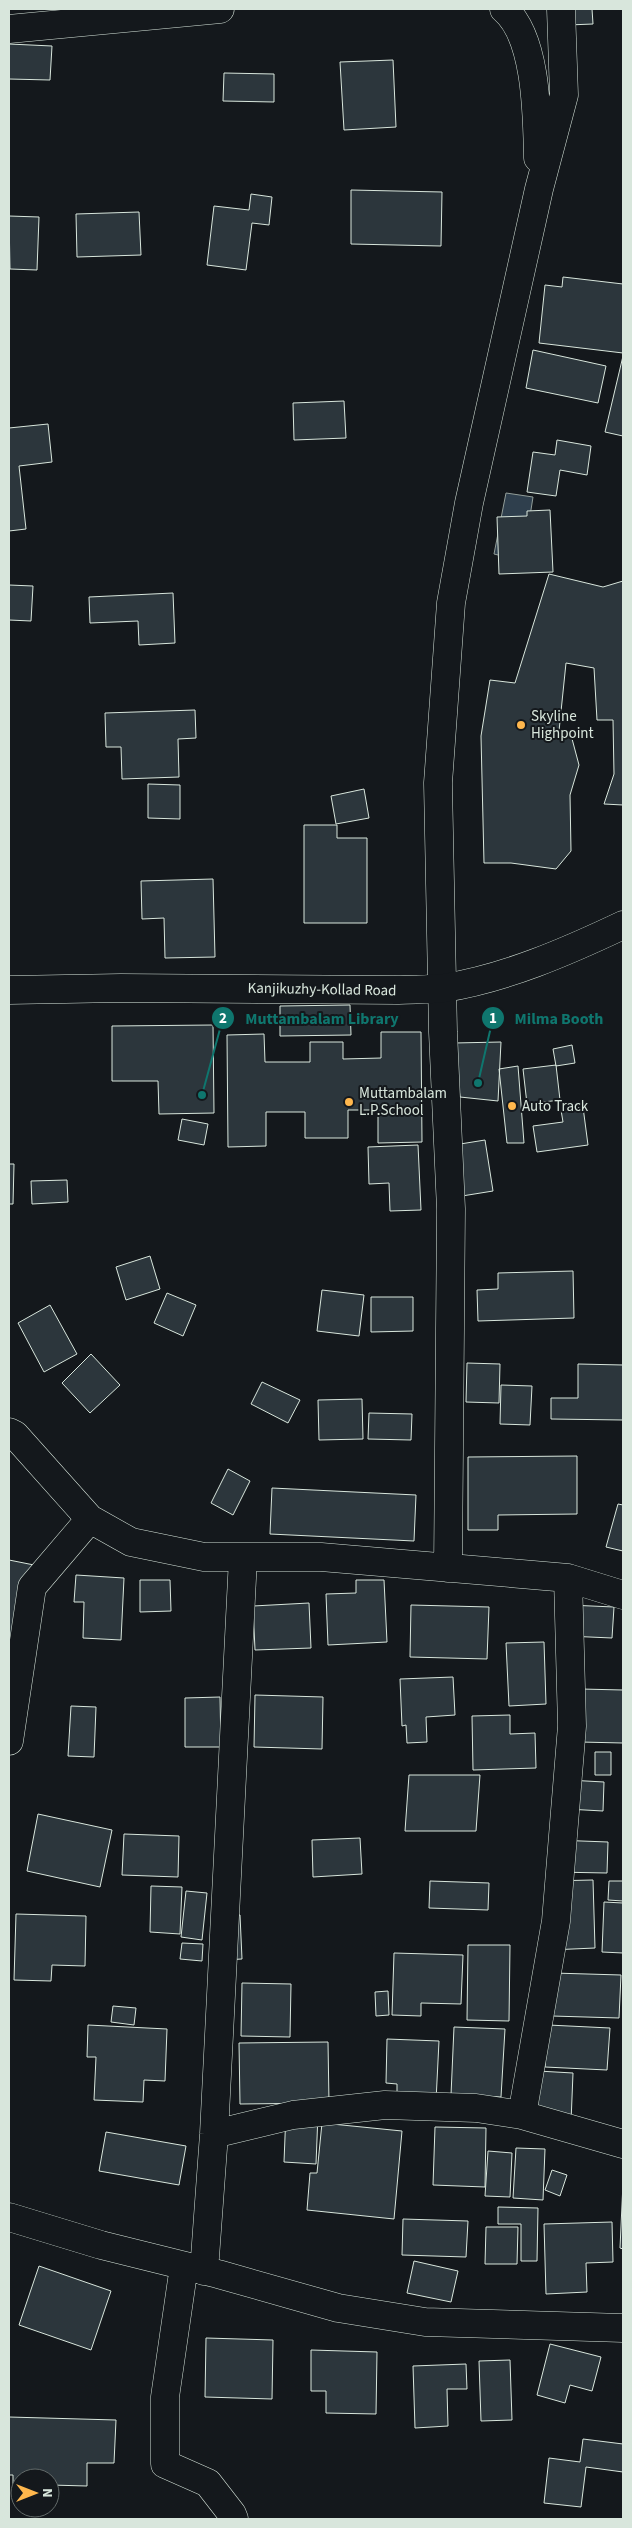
<svg xmlns="http://www.w3.org/2000/svg" width="632" height="2528" viewBox="0 0 632 2528" font-family="'Source Sans 3',sans-serif">
<rect width="100%" height="100%" fill="#14181c"/>
<!-- water -->
<path fill="#2f3f4d" stroke="#939e99" d="M 506,493 L 533,497 L 523,561 L 494,554 Z"/>
<!-- building -->
<path fill="#2c363c" stroke="#d8e6dc" d="M 567,9 L 592,9 L 593,24 L 568,25 Z
M 9,44 L 52,46 L 50,80 L 9,79 Z
M 393,60 L 396,127 L 344,130 L 340,62 Z
M 224,73 L 274,74 L 274,102 L 223,101 Z
M 351,190 L 442,192 L 441,246 L 351,244 Z
M 251,194 L 272,197 L 269,225 L 252,223 L 246,270 L 207,265 L 214,206 L 249,210 Z
M 139,212 L 141,255 L 77,257 L 76,214 Z
M 9,216 L 39,217 L 37,270 L 10,269 Z
M 563,277 L 623,284 L 623,353 L 539,343 L 545,285 L 562,287 Z
M 533,350 L 606,366 L 598,403 L 526,388 Z
M 623,356 L 623,436 L 605,432 Z
M 344,401 L 346,438 L 294,440 L 293,403 Z
M 48,424 L 52,462 L 19,466 L 26,529 L 9,531 L 9,428 Z
M 557,440 L 591,446 L 587,475 L 560,470 L 556,496 L 527,492 L 533,452 L 555,455 Z
M 550,510 L 553,572 L 499,574 L 497,517 L 527,516 L 527,511 Z
M 549,574 L 603,587 L 623,581 L 623,805 L 604,804 L 614,774 L 613,720 L 597,720 L 594,668 L 566,663 L 559,731 L 571,735 L 579,765 L 570,795 L 571,851 L 556,869 L 511,863 L 484,863 L 481,736 L 490,680 L 515,683 Z
M 9,585 L 33,586 L 31,621 L 9,620 Z
M 173,593 L 175,643 L 139,645 L 138,621 L 90,623 L 89,597 Z
M 195,710 L 196,738 L 178,739 L 179,777 L 122,779 L 121,747 L 106,747 L 105,713 Z
M 148,784 L 180,785 L 180,819 L 148,818 Z
M 364,789 L 369,818 L 336,824 L 331,796 Z
M 304,825 L 337,825 L 337,838 L 367,838 L 367,923 L 304,923 Z
M 213,879 L 215,957 L 165,958 L 164,918 L 142,919 L 141,881 Z
M 350,1005 L 351,1035 L 280,1036 L 280,1006 Z
M 213,1025 L 214,1113 L 159,1114 L 158,1081 L 112,1081 L 112,1026 Z
M 381,1032 L 421,1032 L 422,1142 L 378,1143 L 378,1110 L 348,1110 L 348,1138 L 305,1138 L 305,1112 L 266,1112 L 266,1146 L 228,1147 L 227,1035 L 264,1034 L 265,1062 L 310,1062 L 310,1042 L 343,1042 L 343,1059 L 381,1058 Z
M 501,1042 L 498,1101 L 460,1097 L 454,1043 Z
M 572,1045 L 575,1063 L 556,1066 L 553,1049 Z
M 556,1065 L 560,1100 L 527,1104 L 523,1069 Z
M 518,1066 L 524,1143 L 507,1143 L 499,1069 Z
M 583,1107 L 588,1145 L 537,1152 L 533,1126 L 563,1122 L 561,1110 Z
M 182,1119 L 208,1124 L 204,1145 L 178,1140 Z
M 485,1140 L 493,1191 L 462,1196 L 454,1145 Z
M 418,1145 L 421,1210 L 390,1211 L 389,1183 L 369,1184 L 368,1147 Z
M 9,1164 L 14,1164 L 13,1204 L 9,1204 Z
M 67,1180 L 68,1202 L 32,1204 L 31,1181 Z
M 150,1256 L 160,1289 L 126,1300 L 116,1267 Z
M 573,1271 L 574,1318 L 478,1321 L 477,1290 L 498,1289 L 498,1273 Z
M 322,1290 L 364,1295 L 359,1336 L 317,1331 Z
M 167,1293 L 196,1305 L 183,1336 L 154,1323 Z
M 371,1297 L 413,1297 L 413,1331 L 371,1332 Z
M 50,1305 L 77,1354 L 44,1372 L 18,1323 Z
M 91,1354 L 120,1385 L 90,1413 L 62,1383 Z
M 467,1363 L 500,1364 L 499,1403 L 466,1402 Z
M 578,1364 L 623,1365 L 623,1420 L 551,1419 L 551,1398 L 578,1398 Z
M 262,1382 L 300,1400 L 288,1423 L 251,1404 Z
M 501,1385 L 532,1386 L 530,1425 L 500,1424 Z
M 362,1399 L 363,1439 L 319,1440 L 318,1400 Z
M 369,1413 L 412,1414 L 411,1440 L 368,1439 Z
M 577,1456 L 577,1514 L 498,1515 L 498,1530 L 468,1530 L 468,1457 Z
M 228,1469 L 250,1481 L 233,1515 L 211,1503 Z
M 272,1488 L 416,1495 L 414,1541 L 270,1534 Z
M 618,1504 L 623,1505 L 623,1551 L 606,1547 Z
M 9,1560 L 34,1565 L 17,1650 L 9,1649 Z
M 76,1575 L 124,1578 L 121,1640 L 83,1638 L 84,1602 L 74,1602 Z
M 140,1580 L 170,1580 L 171,1611 L 140,1612 Z
M 356,1580 L 384,1580 L 387,1642 L 328,1645 L 326,1594 L 356,1593 Z
M 309,1603 L 311,1648 L 255,1650 L 253,1606 Z
M 411,1605 L 489,1607 L 487,1659 L 410,1657 Z
M 569,1605 L 614,1607 L 612,1638 L 567,1636 Z
M 544,1642 L 546,1704 L 509,1706 L 506,1643 Z
M 453,1677 L 455,1715 L 426,1717 L 427,1742 L 407,1743 L 406,1725 L 402,1726 L 400,1679 Z
M 581,1689 L 623,1690 L 623,1743 L 580,1742 Z
M 255,1695 L 323,1697 L 322,1749 L 254,1747 Z
M 220,1697 L 221,1747 L 185,1747 L 185,1698 Z
M 71,1706 L 96,1707 L 94,1757 L 68,1756 Z
M 510,1715 L 510,1734 L 535,1733 L 536,1768 L 473,1770 L 472,1716 Z
M 595,1752 L 611,1752 L 611,1775 L 595,1775 Z
M 409,1775 L 480,1775 L 476,1831 L 405,1831 Z
M 568,1780 L 604,1782 L 603,1811 L 567,1809 Z
M 38,1814 L 112,1830 L 100,1887 L 27,1871 Z
M 124,1834 L 179,1836 L 178,1877 L 122,1875 Z
M 360,1838 L 362,1874 L 313,1877 L 312,1840 Z
M 555,1840 L 608,1842 L 607,1873 L 554,1872 Z
M 593,1880 L 595,1948 L 550,1950 L 548,1881 Z
M 430,1881 L 489,1883 L 488,1910 L 429,1908 Z
M 609,1881 L 623,1881 L 623,1901 L 608,1900 Z
M 151,1886 L 182,1887 L 180,1934 L 150,1932 Z
M 186,1891 L 207,1893 L 202,1940 L 181,1937 Z
M 604,1902 L 623,1903 L 623,1953 L 602,1952 Z
M 16,1914 L 86,1916 L 85,1966 L 52,1965 L 51,1981 L 14,1980 Z
M 222,1915 L 240,1915 L 242,1959 L 223,1960 Z
M 182,1943 L 203,1944 L 202,1961 L 180,1959 Z
M 468,1945 L 510,1945 L 509,2021 L 467,2020 Z
M 394,1953 L 463,1955 L 461,2004 L 421,2003 L 421,2016 L 392,2015 Z
M 553,1973 L 621,1975 L 619,2018 L 552,2016 Z
M 242,1983 L 291,1984 L 290,2037 L 241,2036 Z
M 388,1991 L 389,2015 L 376,2016 L 375,1992 Z
M 113,2006 L 136,2008 L 134,2025 L 111,2022 Z
M 88,2025 L 167,2029 L 165,2081 L 144,2080 L 143,2102 L 94,2100 L 96,2057 L 87,2057 Z
M 548,2025 L 610,2028 L 607,2070 L 545,2067 Z
M 454,2027 L 505,2029 L 501,2097 L 451,2095 Z
M 387,2039 L 439,2041 L 436,2101 L 397,2100 L 397,2084 L 386,2083 Z
M 328,2042 L 329,2103 L 240,2104 L 239,2043 Z
M 538,2071 L 573,2073 L 571,2122 L 536,2120 Z
M 286,2112 L 318,2114 L 316,2164 L 284,2162 Z
M 322,2123 L 402,2131 L 394,2219 L 307,2210 L 310,2173 L 317,2173 Z
M 435,2127 L 486,2128 L 485,2187 L 433,2185 Z
M 106,2132 L 186,2146 L 179,2185 L 99,2171 Z
M 516,2148 L 545,2149 L 543,2200 L 513,2198 Z
M 488,2151 L 512,2153 L 510,2197 L 485,2196 Z
M 552,2170 L 567,2175 L 560,2196 L 545,2190 Z
M 623,2183 L 623,2249 L 620,2248 Z
M 498,2207 L 538,2208 L 537,2261 L 521,2261 L 521,2224 L 498,2224 Z
M 403,2219 L 468,2221 L 466,2257 L 402,2255 Z
M 612,2222 L 613,2262 L 586,2263 L 587,2292 L 546,2294 L 544,2224 Z
M 486,2227 L 518,2227 L 517,2264 L 485,2264 Z
M 414,2261 L 458,2271 L 451,2302 L 407,2293 Z
M 39,2266 L 111,2291 L 91,2350 L 19,2325 Z
M 206,2338 L 273,2340 L 272,2399 L 205,2397 Z
M 550,2344 L 601,2357 L 592,2391 L 570,2385 L 565,2403 L 537,2395 Z
M 311,2350 L 377,2352 L 376,2414 L 326,2413 L 326,2391 L 311,2391 Z
M 510,2360 L 512,2420 L 481,2421 L 479,2361 Z
M 466,2364 L 467,2389 L 447,2389 L 448,2426 L 415,2428 L 413,2366 Z
M 9,2417 L 116,2420 L 114,2463 L 87,2463 L 87,2486 L 50,2485 L 50,2478 L 20,2478 L 20,2484 L 13,2484 L 13,2475 L 9,2475 Z
M 583,2439 L 623,2444 L 623,2472 L 586,2467 L 581,2507 L 544,2503 L 549,2458 L 580,2462 Z"/>
<g fill="none" stroke-linecap="round" stroke-linejoin="round">
<defs>
<path id="minor" d="M 504,9 C 537,37 537,116 538,158
M 9,29 L 220,9
M 9,1432 L 15,1435 L 90,1519 L 131,1542 L 204,1557 L 321,1557 L 568,1578 L 623,1595
M 448,1568 L 451,1209 L 443,1032 L 438,783 L 451,603 L 469,503 L 539,189 L 564,95 L 561,9
M 9,1741 L 32,1587 L 90,1519
M 522,2115 L 556,1921 L 572,1726 L 568,1578
M 214,2134 L 293,2115 L 385,2105 L 476,2108 L 522,2115 L 623,2144
M 9,2217 L 101,2245 L 218,2274 L 338,2308 L 425,2322 L 623,2328
M 184,2266 L 165,2397 L 165,2464 L 208,2483 L 232,2514 L 234,2519
M 204,2271 L 214,2134 L 243,1558"/>
<path id="major" d="M 9,990 L 121,988 L 398,990 C 413,989 429,990 444,988 C 506,978 566,952 623,925"/>
</defs>
<!-- minor casing -->
<use href="#minor" stroke="#d8e6dc" stroke-width="29"/>
<!-- major casing -->
<use href="#major" stroke="#d8e6dc" stroke-width="29"/>
<!-- minor -->
<use href="#minor" stroke="#14181c" stroke-width="28"/>
<!-- major -->
<use href="#major" stroke="#14181c" stroke-width="28"/>
</g>
<!-- markers -->
<g fill="#ffb74d" stroke="#14181c" stroke-width="2">
<circle cx="521" cy="725" r="5"/>
<circle cx="349" cy="1102" r="5"/>
<circle cx="512" cy="1106" r="5"/>
</g>
<g text-anchor="middle" stroke-width="4" stroke-linejoin="round" paint-order="stroke">
<!-- poi labels -->
<g font-size="15" fill="#d8e6dc" stroke="#14181c" text-anchor="start">
<text x="531" y="721">Skyline<tspan x="531" dy="17">Highpoint</tspan></text>
<text x="359" y="1098">Muttambalam<tspan x="359" dy="17">L.P.School</tspan></text>
<text x="522" y="1111">Auto Track</text>
</g>
<!-- street labels -->
<g font-size="15" fill="#d8e6dc" stroke="#14181c">
<text transform="translate(322 989) rotate(1)" y="5">Kanjikuzhy-Kollad Road</text>
</g>
</g>
<!-- callouts -->
<path fill="none" stroke="#0f766e" stroke-width="2" d="M478 1083L493 1018M202 1095L223 1018"/>
<g fill="#0f766e" stroke="#14181c" stroke-width="2">
<circle cx="478" cy="1083" r="5"/>
<circle cx="202" cy="1095" r="5"/>
<circle cx="493" cy="1018" r="12"/>
<circle cx="223" cy="1018" r="12"/>
</g>
<g font-size="15" text-anchor="middle" font-weight="bold" fill="#fff">
<text x="493" y="1023">1</text>
<text x="223" y="1023">2</text>
</g>
<g font-size="16" text-anchor="middle" font-weight="bold" fill="#0f766e" stroke="#14181c" stroke-width="4" stroke-linejoin="round" paint-order="stroke">
<text x="559" y="1024">Milma Booth</text>
<text x="322" y="1024">Muttambalam Library</text>
</g>
<!-- border -->
<rect width="632" height="2528" fill="none" stroke="#d8e6dc" stroke-width="20"/>
<!-- north arrow -->
<g transform="translate(35 2493) rotate(90)"><circle r="24" fill="#14181c" stroke="#626a69"/>
<path d="M0-4L9 19L0 12L-9 19Z" fill="#ffb74d"/>
<text y="-8" font-size="14" font-weight="bold" text-anchor="middle" fill="#d8e6dc">N</text>
</g>
</svg>
